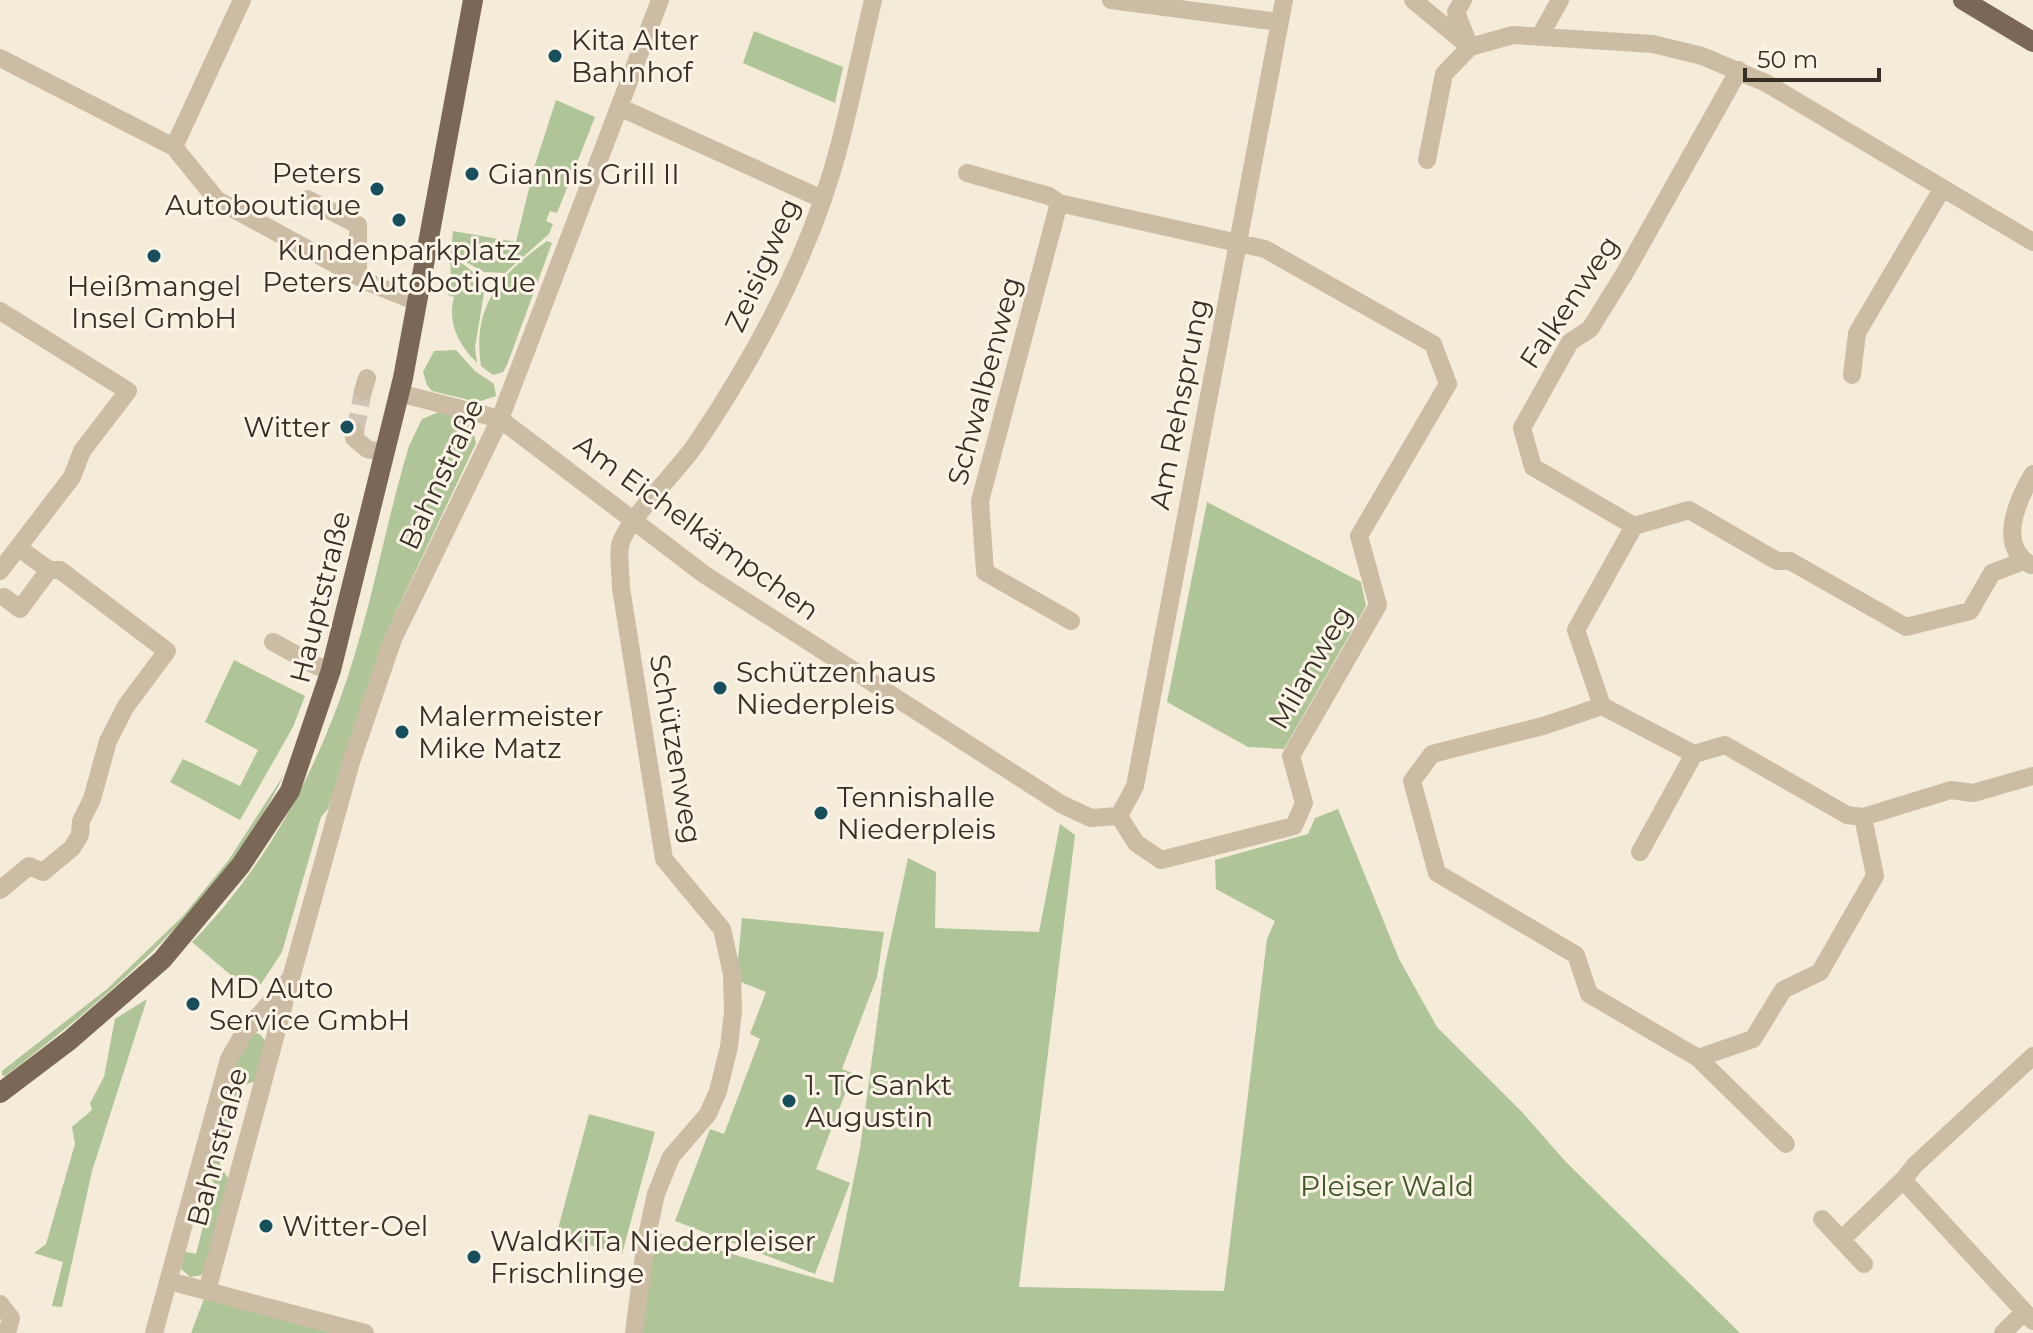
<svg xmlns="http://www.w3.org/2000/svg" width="2033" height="1333" viewBox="0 0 2033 1333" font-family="Montserrat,sans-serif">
<rect width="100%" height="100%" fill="#f4ebd9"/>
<!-- green -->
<path fill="#afc497" d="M 754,31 L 843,67 L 835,103 L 743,63 Z
M 556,100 L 595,117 L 557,213 L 550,211 L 546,221 L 553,224 L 549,234 L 505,273 L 484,272 L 451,254 L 453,231 L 516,242 L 534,168 Z
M 547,241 L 552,243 L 507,365 L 503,372 L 493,375 L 481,366 C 472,305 500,275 547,241 Z
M 450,254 C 465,267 480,272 484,293 L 475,347 L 477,363 C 459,345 447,323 454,297 L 448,295 L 451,283 Z
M 456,350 L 475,371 L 494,384 L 496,396 L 478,402 L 432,391 L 427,385 L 423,372 L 434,351 Z
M 439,412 C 460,417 472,419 476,443 L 387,631 L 328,809 L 321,817 L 282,952 L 261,984 L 239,982 L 192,942 C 265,868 316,773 348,676 C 373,600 386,522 409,446 L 422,419 Z
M 1207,502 L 1361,582 L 1366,606 L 1284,749 L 1248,747 L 1167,702 Z
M 234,660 L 305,696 L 293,727 L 240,820 L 170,782 L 183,759 L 240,786 L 258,750 L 205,722 Z
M 285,773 C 223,901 116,991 5,1076 L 2,1075 L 2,1071 L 107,989 L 182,917 L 228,861 Z
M 1338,809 L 1399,959 L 1437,1027 L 1522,1112 L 1565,1161 L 1740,1333 L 634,1333 L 646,1240 L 662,1234 L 833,1283 L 860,1148 L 884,970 L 908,858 L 936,872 L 935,928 L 1039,932 L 1060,824 L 1075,835 L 1019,1287 L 1224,1291 L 1267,939 L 1275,921 L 1216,889 L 1215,860 L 1308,834 L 1315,818 Z
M 742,918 L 884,932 L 877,977 L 842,1069 L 853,1073 L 816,1169 L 850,1183 L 815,1274 L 675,1221 L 710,1129 L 724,1134 L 760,1039 L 750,1034 L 766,992 L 736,980 Z
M 147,999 L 92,1171 L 62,1307 L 52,1306 L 63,1262 L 34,1253 L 46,1244 L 75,1144 L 72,1127 L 92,1110 L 90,1103 L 104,1077 L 115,1019 Z
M 256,1033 L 261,1035 L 265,1041 L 258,1080 L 241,1086 L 220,1164 L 230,1182 L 202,1275 L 190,1277 L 181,1269 L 182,1251 L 196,1254 L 214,1183 L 204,1170 C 213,1134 228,1056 256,1033 Z
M 589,1114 L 655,1132 L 622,1254 L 556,1236 Z
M 207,1291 L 365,1333 L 191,1333 Z"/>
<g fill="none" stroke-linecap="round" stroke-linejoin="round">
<!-- minor-tunnel -->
<path stroke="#cec5b5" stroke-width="18" stroke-dasharray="18 9" stroke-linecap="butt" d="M 355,432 L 363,391"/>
<!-- minor -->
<path stroke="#cdbca4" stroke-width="18" d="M 1111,0 L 1279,22
M 1413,0 L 1470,47
M 1463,0 L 1456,12 L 1467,40
M 1540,36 L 1560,0
M 0,58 L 174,147 L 217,200 L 370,283 L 417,302
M 1739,70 L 1626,271 L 1590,329 L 1570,342 L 1522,428 L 1533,467 L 1634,526 L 1689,510 L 1777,561 L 1790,561 L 1906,627 L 1970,611 L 1992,573 L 2023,561
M 619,107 L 822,199
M 174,147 L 242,0
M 1427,160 L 1444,74 L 1470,47 L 1513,35 L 1653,44 L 1702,56 L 1766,83 L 2033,242
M 967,173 L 1049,196 L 1059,203
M 307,199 L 358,225 L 358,276
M 0,311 L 128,391 L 82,451 L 72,477 L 0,571
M 1852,375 L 1857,333 L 1942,189
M 363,391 L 367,378
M 399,393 L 500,419 L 705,575 L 1061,804 L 1091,818 L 1119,816
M 355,432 L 354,438 L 367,449 L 385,453
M 1634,526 L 1576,630 L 1602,706 L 1694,754 L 1725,745 L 1847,815 L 1863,817 L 1951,790 L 1973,793 L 2033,776
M 2031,565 C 1996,546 2018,499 2033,474
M 4,597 L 20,609 L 49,570
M 1071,621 L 985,572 L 980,501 L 1059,203 L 1265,249 L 1433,344 L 1448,384 L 1359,536 L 1378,605 L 1291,756 L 1304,803 L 1294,826 L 1161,860 L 1136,843 L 1119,816
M 273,642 L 317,666 L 331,670
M 1602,706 L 1543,726 L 1432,754 L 1412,781 L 1437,873 L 1576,955 L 1589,994 L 1698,1058 L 1786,1144
M 1119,816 L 1135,786 L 1284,0
M 1640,852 L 1694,754
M 0,890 L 29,866 L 43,872 L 72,848 L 80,835 L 81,821 L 92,799 L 108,741 L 126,706 L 167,651 L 60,570 L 49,570 L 19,548
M 1698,1058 L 1753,1039 L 1783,990 L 1820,972 L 1875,876 L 1863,817
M 1903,1180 L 2033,1321
M 1822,1219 L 1864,1264
M 1841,1240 L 1903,1180 L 1915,1165 L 2033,1056
M 169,1281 L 207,1291 L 289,985
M 207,1291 L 365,1333
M 0,1304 L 11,1318 L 7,1333
M 154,1333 L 229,1059 L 244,1033 L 291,978 L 351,762 L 393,639 L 500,419 L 660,0
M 634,1333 L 646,1240 L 656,1194 L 671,1157 L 708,1114 L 718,1091 L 729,1047 L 733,1012 L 732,974 L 722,929 L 664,859 L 621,588 C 621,575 618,559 620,546 C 623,524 681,467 696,444 C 759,351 812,251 840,143 C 852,96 862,47 873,0
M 2003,1333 L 2024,1312"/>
<!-- major -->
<path stroke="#7b6756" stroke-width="20" d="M 1963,0 L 2033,42
M 0,1093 L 70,1040 L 162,960 L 241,865 L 290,791 L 331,670 L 403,378 L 473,0"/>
</g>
<!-- markers -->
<g fill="#184f5d" stroke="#fbf4e6" stroke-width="3">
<circle cx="555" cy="56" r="8"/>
<circle cx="472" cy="174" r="8"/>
<circle cx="377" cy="189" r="8"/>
<circle cx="399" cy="220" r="8"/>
<circle cx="154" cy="256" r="8"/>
<circle cx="347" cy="427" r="8"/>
<circle cx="720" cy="688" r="8"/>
<circle cx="402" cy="732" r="8"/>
<circle cx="821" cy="813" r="8"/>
<circle cx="193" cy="1004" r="8"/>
<circle cx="789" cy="1101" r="8"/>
<circle cx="266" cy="1226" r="8"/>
<circle cx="474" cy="1257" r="8"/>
</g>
<g text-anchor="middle" stroke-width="6" stroke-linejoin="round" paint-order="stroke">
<!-- poi labels -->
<g font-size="28" fill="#372e26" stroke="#fbf4e6" text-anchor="start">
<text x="571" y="50">Kita Alter<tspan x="571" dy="32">Bahnhof</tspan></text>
<text x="361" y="183" text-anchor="end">Peters<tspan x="361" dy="32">Autoboutique</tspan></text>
<text x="488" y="184">Giannis Grill II</text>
<text x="399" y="260" text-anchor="middle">Kundenparkplatz<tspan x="399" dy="32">Peters Autobotique</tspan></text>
<text x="154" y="296" text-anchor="middle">Heißmangel<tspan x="154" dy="32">Insel GmbH</tspan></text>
<text x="331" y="437" text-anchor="end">Witter</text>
<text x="736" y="682">Schützenhaus<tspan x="736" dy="32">Niederpleis</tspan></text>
<text x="418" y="726">Malermeister<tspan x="418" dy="32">Mike Matz</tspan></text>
<text x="837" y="807">Tennishalle<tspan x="837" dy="32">Niederpleis</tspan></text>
<text x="209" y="998">MD Auto<tspan x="209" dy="32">Service GmbH</tspan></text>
<text x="805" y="1095">1. TC Sankt<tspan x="805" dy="32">Augustin</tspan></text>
<text x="282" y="1236">Witter-Oel</text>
<text x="490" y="1251">WaldKiTa Niederpleiser<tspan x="490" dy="32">Frischlinge</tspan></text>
</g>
<!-- street labels -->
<g font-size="28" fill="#372e26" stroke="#fbf4e6">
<text transform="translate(762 265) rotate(-66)" y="10">Zeisigweg</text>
<text transform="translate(1569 302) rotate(-56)" y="10">Falkenweg</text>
<text transform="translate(984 381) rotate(-75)" y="10">Schwalbenweg</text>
<text transform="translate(1179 404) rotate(-79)" y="10">Am Rehsprung</text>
<text transform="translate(441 474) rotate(-65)" y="10">Bahnstraße</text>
<text transform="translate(697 527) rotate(36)" y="10">Am Eichelkämpchen</text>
<text transform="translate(320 597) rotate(-76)" y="10">Hauptstraße</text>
<text transform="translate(1310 667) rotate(-60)" y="10">Milanweg</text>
<text transform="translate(676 749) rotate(80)" y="10">Schützenweg</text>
<text transform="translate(217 1147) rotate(-75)" y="10">Bahnstraße</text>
</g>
<!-- park labels -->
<g font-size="28" fill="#3f5827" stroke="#fbf4e6">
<text x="1387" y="1196">Pleiser Wald</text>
</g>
</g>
<!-- scale -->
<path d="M1745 68v12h134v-12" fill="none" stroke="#372e26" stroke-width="4"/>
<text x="1757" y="68" font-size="24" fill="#372e26" stroke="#fbf4e6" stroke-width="6" paint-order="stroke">50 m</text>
</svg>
